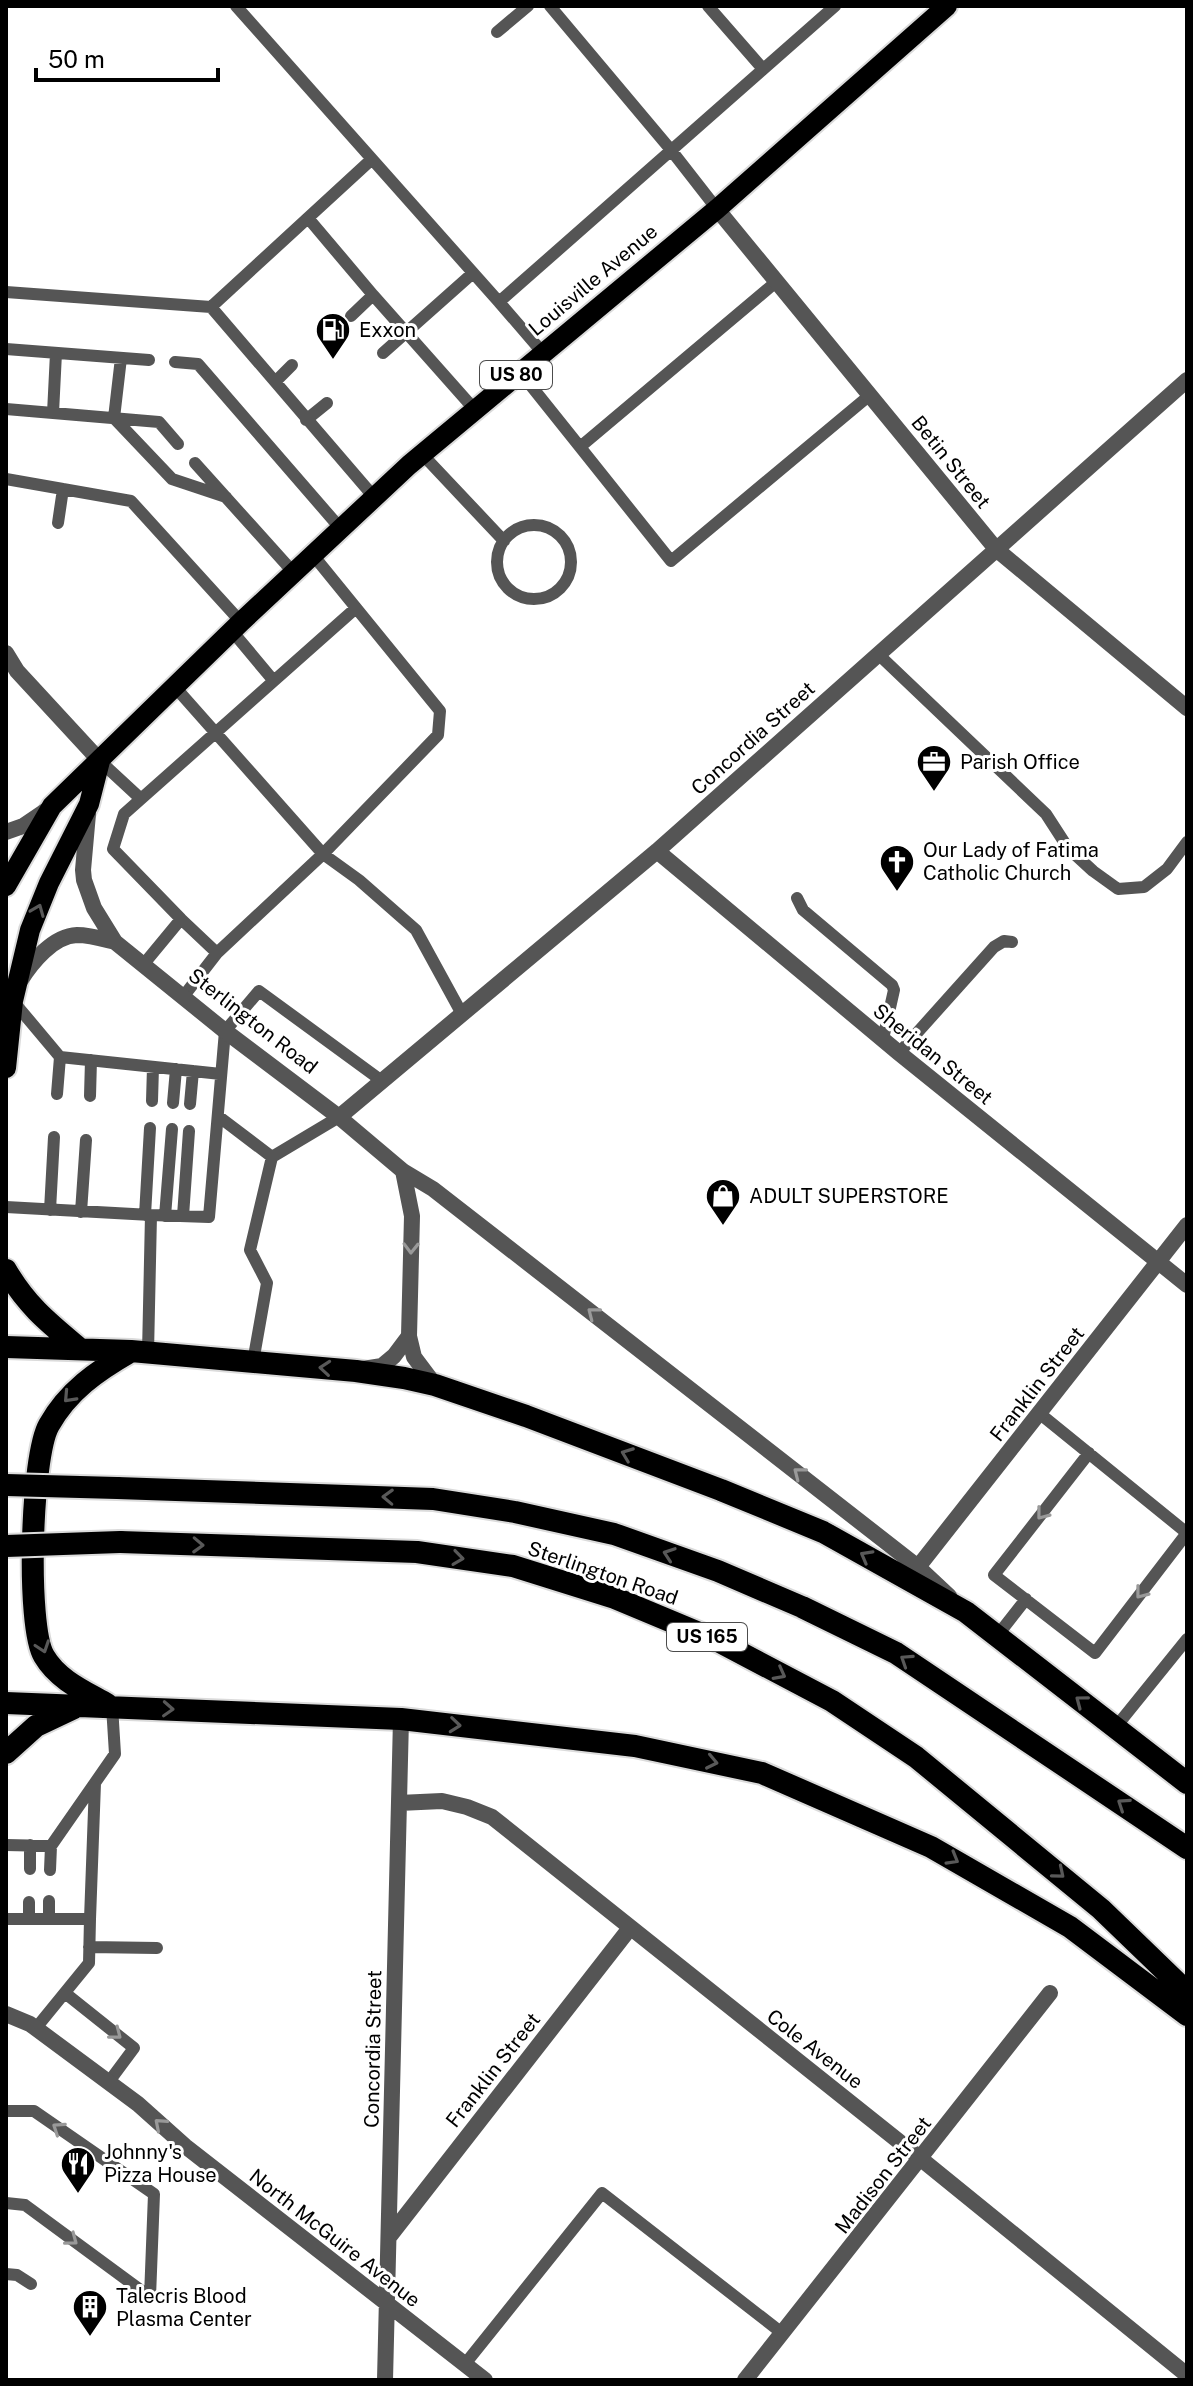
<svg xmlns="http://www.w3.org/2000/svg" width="1193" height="2386" viewBox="0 0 1193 2386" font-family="'Public Sans',sans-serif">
<rect width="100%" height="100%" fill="#fff"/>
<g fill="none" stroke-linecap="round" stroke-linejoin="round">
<defs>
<path id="primary" d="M 6,886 L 52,806 L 241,622 L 409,465 L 717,209 L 947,6
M 6,1068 L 13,1001 L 30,930 L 49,883 L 89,804 L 100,761"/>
<path id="trunk" d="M 6,1270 C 27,1306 49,1323 80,1349
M 6,1347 L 131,1351 L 356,1371 L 404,1378 L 435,1385 L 526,1416 L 721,1490 L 823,1532 L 966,1612 L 1187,1783
M 117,1488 L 433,1499 L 515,1512 L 614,1534 L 718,1571 L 802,1607 L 896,1653 L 1187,1848
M 120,1542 L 417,1552 L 513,1566 L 615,1598 L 718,1641 L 832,1701 L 916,1757 L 1101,1909 L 1187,1992
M 6,1703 L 401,1719 L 635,1746 L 762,1773 L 931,1847 L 1070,1927 L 1187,2015
M 107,1704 C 84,1691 58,1680 44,1656 C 26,1626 31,1456 49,1425 C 68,1391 97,1371 130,1352
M 6,1753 L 36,1726 L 74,1708"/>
</defs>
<!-- primary casing -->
<use href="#primary" stroke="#dbdbdb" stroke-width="24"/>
<!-- trunk casing -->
<use href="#trunk" stroke="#dbdbdb" stroke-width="26"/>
<!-- service -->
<path stroke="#555" stroke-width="12" d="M 236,6 L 499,302
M 550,6 L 671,150 L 717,209
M 708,6 L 763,69
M 497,32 L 528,6
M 308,218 L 373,295 L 475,410
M 6,292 L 211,307 L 374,497
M 211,307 L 372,159
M 351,316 L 373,295
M 6,349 L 149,360
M 383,353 L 473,273
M 543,353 L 499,302 L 835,6
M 121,358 L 114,418 L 172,479 L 226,497
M 175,362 L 198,364 L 341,529
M 520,372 L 580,447 L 776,282
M 276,381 L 292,365
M 6,409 L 159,422 L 178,444
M 53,413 L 56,353
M 306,420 L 327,403
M 580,447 L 671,561 L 870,395
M 422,454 L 504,541
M 195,463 L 294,573
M 6,479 L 131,501 L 241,622
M 58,523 L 63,489
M497 562a37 37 0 1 1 74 0a37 37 0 1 1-74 0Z
M 232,631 L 273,680
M 878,654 L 1046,814 L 1068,848 L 1093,871 L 1118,889 L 1144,887 L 1167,869 L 1187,842
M 175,687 L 323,854 L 359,880 L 416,930 L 462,1014
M 100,761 L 141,799
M 797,898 L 803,910 L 892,985 L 894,990 L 883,1039
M 217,953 L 181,919 L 113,849 L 124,814 L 356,608
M 143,965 L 181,919
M 183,997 L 217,953 L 323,854 L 438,735 L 440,711 L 313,555
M 13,1001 L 60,1057 L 221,1074
M 899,1053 L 994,947 L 1004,941 L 1012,942
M 57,1094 L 60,1057
M 90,1096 L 91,1060
M 152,1101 L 153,1067
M 173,1103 L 176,1069
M 190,1104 L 193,1071
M 218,1116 L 272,1157
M 6,1207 L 151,1215
M 50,1210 L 54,1137
M 81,1212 L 86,1140
M 145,1215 L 150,1128
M 165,1216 L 172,1129
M 183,1216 L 189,1131
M 148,1353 L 151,1215 L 209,1217 L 225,1031 L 259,991 L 382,1081
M 253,1362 L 267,1283 L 250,1250 L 272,1157 L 339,1117
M 1039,1413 L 1187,1533
M 1089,1453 L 994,1575 L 1095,1653 L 1187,1533
M 997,1636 L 1026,1599
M 1115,1728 L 1187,1639
M 6,1845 L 51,1846 L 115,1754 L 112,1706
M 30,1869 L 30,1845
M 50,1870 L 51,1846
M 6,1919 L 90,1919 L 95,1783
M 29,1919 L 29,1902
M 49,1919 L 49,1901
M 89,1947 L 157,1948
M 65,1993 L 134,2048 L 108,2083
M 36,2028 L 89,1963 L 90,1919
M 6,2111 L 34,2111 L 154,2194 L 150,2297 L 25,2205 L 6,2203
M 6,2274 L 17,2275 L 31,2284
M 465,2364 L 602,2193 L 782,2333"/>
<!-- minor -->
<path stroke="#555" stroke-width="16" d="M 717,209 L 996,549 L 1187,708
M 88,814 L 83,870 L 84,880 L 94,908 L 115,942 L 225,1031 L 339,1117 L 403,1171 L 433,1189 L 918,1567 L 949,1596
M 6,832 L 23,826 L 51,807
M 657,851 L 899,1053 L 1187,1285
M 20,981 C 32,962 53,936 77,935 C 90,935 103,939 115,942
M 339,1117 L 657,851 L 1187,380
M 409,1336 L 414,1357 L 435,1385
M 363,1369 L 382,1366 L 394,1356 L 409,1336 L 412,1216 L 403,1171
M 918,1567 L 1187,1225
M 399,1803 L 442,1801 L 467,1807 L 492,1817 L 921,2159 L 1187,2375
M 6,2014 L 30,2024 L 138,2104 L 185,2146 L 485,2380
M 389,2237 L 630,1928
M 385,2380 L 401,1719
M 745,2380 L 1050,1993"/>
<!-- tertiary -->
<path stroke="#555" stroke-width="16" d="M 6,653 L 17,671 L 100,761"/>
<!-- primary -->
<use href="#primary" stroke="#000" stroke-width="20"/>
<!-- trunk -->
<use href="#trunk" stroke="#000" stroke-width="22"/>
<defs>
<path id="trunk-bridge" d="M 6,1485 L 117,1488
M 6,1546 L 120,1542"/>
</defs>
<!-- trunk-bridge casing -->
<use href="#trunk-bridge" stroke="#dbdbdb" stroke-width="26" stroke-linecap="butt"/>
<!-- trunk-bridge -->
<use href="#trunk-bridge" stroke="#000" stroke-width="22"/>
</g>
<!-- one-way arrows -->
<defs><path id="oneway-chevron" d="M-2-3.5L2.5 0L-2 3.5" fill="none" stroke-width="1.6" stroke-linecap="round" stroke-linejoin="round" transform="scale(2)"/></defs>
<g stroke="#595959">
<use href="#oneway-chevron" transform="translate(38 910) rotate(-68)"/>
<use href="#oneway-chevron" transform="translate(325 1368) rotate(-175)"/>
<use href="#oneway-chevron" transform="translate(69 1397) rotate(133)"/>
<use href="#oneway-chevron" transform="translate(627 1454) rotate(-159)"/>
<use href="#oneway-chevron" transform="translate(388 1497) rotate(-178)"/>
<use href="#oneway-chevron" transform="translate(198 1545) rotate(2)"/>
<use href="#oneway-chevron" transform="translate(669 1554) rotate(-161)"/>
<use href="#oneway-chevron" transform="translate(866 1556) rotate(-151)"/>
<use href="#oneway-chevron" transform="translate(458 1558) rotate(8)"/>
<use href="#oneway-chevron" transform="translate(43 1647) rotate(71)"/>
<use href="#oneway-chevron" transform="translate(906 1660) rotate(-147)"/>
<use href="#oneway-chevron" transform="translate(780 1674) rotate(28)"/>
<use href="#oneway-chevron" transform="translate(1081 1701) rotate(-143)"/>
<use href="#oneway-chevron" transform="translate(168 1709) rotate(3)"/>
<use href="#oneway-chevron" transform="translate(455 1725) rotate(6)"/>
<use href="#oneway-chevron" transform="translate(712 1762) rotate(12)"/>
<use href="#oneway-chevron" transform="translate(1123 1804) rotate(-146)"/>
<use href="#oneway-chevron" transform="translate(953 1859) rotate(30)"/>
<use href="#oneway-chevron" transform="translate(1059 1873) rotate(40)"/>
</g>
<g stroke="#999">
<use href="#oneway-chevron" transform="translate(411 1248) rotate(91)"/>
<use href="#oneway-chevron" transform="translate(593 1313) rotate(-142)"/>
<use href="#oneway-chevron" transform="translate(799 1473) rotate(-142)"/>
<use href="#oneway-chevron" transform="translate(1042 1514) rotate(128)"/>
<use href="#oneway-chevron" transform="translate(1141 1593) rotate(128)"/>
<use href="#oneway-chevron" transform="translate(116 2034) rotate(38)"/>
<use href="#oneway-chevron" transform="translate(160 2124) rotate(-139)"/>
<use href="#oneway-chevron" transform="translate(58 2128) rotate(-146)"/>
<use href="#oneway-chevron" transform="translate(72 2240) rotate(37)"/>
</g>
<!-- icons -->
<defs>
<symbol id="fuel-pin" viewBox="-11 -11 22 30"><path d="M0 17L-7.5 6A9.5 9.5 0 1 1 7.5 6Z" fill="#000" stroke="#fff"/><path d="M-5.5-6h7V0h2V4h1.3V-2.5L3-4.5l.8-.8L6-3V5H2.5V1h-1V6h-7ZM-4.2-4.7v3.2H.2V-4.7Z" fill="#fff"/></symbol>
<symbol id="office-pin" viewBox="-11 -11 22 30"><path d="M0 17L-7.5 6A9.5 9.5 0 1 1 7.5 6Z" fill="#000" stroke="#fff"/><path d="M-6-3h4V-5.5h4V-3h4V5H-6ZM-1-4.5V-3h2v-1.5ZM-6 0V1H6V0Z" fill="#fff"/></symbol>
<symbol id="church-pin" viewBox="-11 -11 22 30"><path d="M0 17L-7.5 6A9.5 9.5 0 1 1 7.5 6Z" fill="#000" stroke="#fff"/><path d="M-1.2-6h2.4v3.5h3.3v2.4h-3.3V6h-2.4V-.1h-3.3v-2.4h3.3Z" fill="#fff"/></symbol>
<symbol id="shop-pin" viewBox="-11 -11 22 30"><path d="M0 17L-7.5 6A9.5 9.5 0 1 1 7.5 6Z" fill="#000" stroke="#fff"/><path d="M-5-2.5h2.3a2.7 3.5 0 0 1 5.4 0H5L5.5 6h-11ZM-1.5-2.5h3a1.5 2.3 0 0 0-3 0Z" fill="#fff"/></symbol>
<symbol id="restaurant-pin" viewBox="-11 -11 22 30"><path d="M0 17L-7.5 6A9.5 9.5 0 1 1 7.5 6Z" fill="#000" stroke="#fff"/><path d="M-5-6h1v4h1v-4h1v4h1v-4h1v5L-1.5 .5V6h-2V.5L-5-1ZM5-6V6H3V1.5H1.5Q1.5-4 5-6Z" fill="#fff"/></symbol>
<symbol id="building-pin" viewBox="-11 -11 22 30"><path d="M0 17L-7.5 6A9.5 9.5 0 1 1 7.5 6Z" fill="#000" stroke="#fff"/><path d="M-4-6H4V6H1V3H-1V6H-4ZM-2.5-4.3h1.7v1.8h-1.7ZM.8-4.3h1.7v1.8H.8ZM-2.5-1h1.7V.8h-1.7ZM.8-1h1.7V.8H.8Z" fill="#fff"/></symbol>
</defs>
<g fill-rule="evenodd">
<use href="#fuel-pin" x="313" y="310" width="40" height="54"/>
<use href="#office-pin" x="914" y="742" width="40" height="54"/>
<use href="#church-pin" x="877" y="842" width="40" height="54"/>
<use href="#shop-pin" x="703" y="1176" width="40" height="54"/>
<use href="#restaurant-pin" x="58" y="2144" width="40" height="54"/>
<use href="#building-pin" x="70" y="2287" width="40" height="54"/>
</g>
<g text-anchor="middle" stroke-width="6" stroke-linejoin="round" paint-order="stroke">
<!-- shield labels -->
<g fill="#fff" stroke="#4c4c4c" stroke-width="2">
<rect x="480" y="361" width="72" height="28" rx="6"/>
<rect x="667" y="1623" width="80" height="28" rx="6"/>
</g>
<g font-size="18" font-weight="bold" fill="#000">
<text x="516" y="381">US 80</text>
<text x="707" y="1643">US 165</text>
</g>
<!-- street labels -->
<g font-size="20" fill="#000" stroke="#fff">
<text transform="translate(593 280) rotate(-40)" y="7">Louisville Avenue</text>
<text transform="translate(951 462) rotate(51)" y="7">Betin Street</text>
<text transform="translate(753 738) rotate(-42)" y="7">Concordia Street</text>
<text transform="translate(253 1021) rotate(38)" y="7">Sterlington Road</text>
<text transform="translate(933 1054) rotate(39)" y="7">Sheridan Street</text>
<text transform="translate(1037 1384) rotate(-52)" y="7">Franklin Street</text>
<text transform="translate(603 1573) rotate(19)" y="7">Sterlington Road</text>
<text transform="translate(373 2049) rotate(-89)" y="7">Concordia Street</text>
<text transform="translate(815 2049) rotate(38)" y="7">Cole Avenue</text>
<text transform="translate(493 2070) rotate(-52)" y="7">Franklin Street</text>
<text transform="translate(883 2175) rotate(-52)" y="7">Madison Street</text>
<text transform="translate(335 2238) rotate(38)" y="7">North McGuire Avenue</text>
</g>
<!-- poi labels -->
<g font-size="20" fill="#000" stroke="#fff" text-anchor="start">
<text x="359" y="337">Exxon</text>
<text x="960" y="769">Parish Office</text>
<text x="923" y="857">Our Lady of Fatima<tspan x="923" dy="23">Catholic Church</tspan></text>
<text x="749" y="1203">ADULT SUPERSTORE</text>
<text x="104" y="2159">Johnny's<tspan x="104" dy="23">Pizza House</tspan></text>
<text x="116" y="2303">Talecris Blood<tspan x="116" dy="23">Plasma Center</tspan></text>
</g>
</g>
<!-- border -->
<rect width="1193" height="2386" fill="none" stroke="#000000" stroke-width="16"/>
<!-- scale -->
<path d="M36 68v12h182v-12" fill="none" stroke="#000000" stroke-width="4"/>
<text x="48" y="68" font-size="24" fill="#000000" stroke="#ffffff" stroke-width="6" paint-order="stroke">50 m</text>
</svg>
